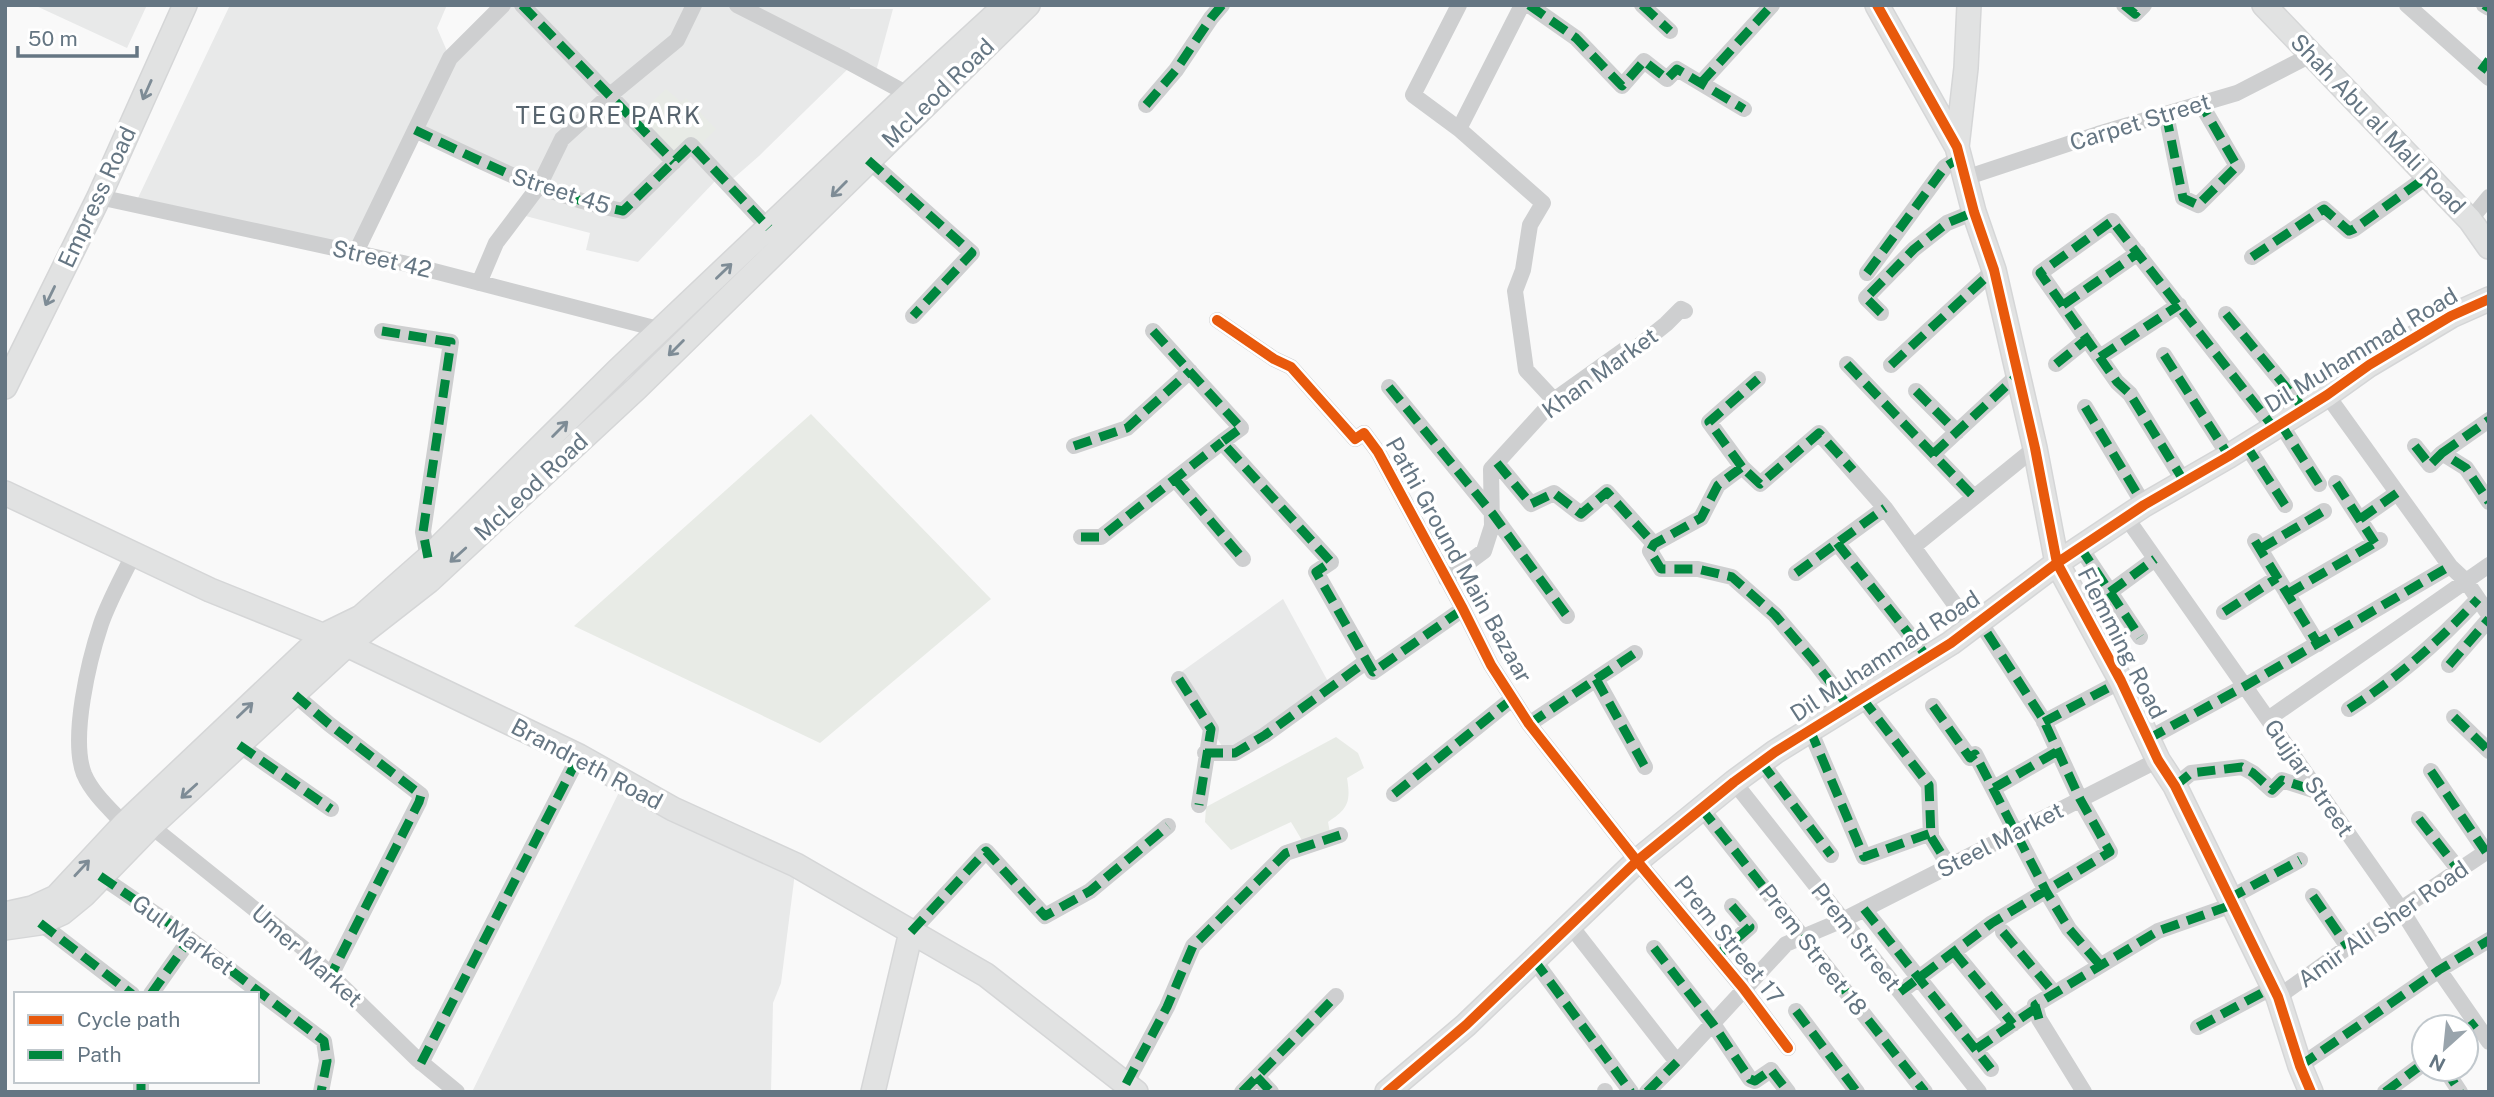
<svg xmlns="http://www.w3.org/2000/svg" width="2494" height="1097" viewBox="0 0 2494 1097" font-family="'Public Sans',sans-serif">
<rect width="100%" height="100%" fill="#f9f9f9"/>
<!-- built -->
<path fill="#e8e9e9" d="M 34,5 L 147,5 L 127,48 Z
M 230,5 L 447,5 L 437,28 L 450,58 L 504,5 L 850,5 L 850,9 L 893,9 L 875,75 L 853,64 L 759,156 L 727,184 L 719,177 L 638,262 L 586,250 L 590,233 L 518,214 L 539,187 L 415,130 L 352,249 L 137,200 Z
M 1283,599 L 1331,687 L 1227,754 L 1177,675 Z
M 624,782 L 796,865 L 781,983 L 773,1003 L 771,1092 L 472,1092 Z"/>
<!-- green -->
<path fill="#e8ebe6" d="M 666,89 L 681,102 L 686,98 L 716,129 L 695,150 L 674,162 L 633,120 Z
M 811,414 L 991,599 L 820,743 L 574,626 Z
M 1336,737 L 1358,753 L 1364,768 L 1347,778 C 1351,802 1348,809 1328,822 L 1331,838 L 1306,847 L 1291,822 L 1231,850 L 1205,822 L 1206,807 Z"/>
<g fill="none" stroke-linecap="round" stroke-linejoin="round">
<defs>
<path id="secondary" d="M 1877,5 L 1957,147 L 1974,212 L 1994,270 L 2035,448 L 2057,563 L 2121,681 L 2158,760 L 2175,786 L 2278,997 L 2300,1066 L 2311,1092
M 2264,5 L 2470,220 L 2489,247
M 1957,147 L 1966,68 L 1969,5
M 5,387 L 99,197 L 185,5
M 5,493 L 210,590 L 347,645 L 579,756 L 673,809 L 796,865 L 986,975 L 1136,1092
M 5,914 L 32,908 L 56,897 L 124,824 L 324,635 L 361,617 L 428,558 L 618,370 L 908,95 L 1006,5
M 5,928 L 40,923 L 62,913 L 84,895 L 151,826 L 347,645 L 429,581 L 637,388 L 1028,5
M 873,1092 L 911,932
M 1387,1092 L 1466,1025 L 1637,861 L 1734,782 L 1775,752 L 1951,643 L 2057,563 L 2144,505 L 2229,456 L 2327,395 L 2369,365 L 2451,316 L 2489,299"/>
</defs>
<!-- secondary casing -->
<use href="#secondary" stroke="#d5d6d7" stroke-width="26"/>
<!-- street -->
<path stroke="#cecfd0" stroke-width="16" d="M 522,5 L 674,162
M 737,5 L 845,60 L 915,98
M 1459,5 L 1413,95 L 1459,129 L 1543,203 L 1530,225 L 1523,270 L 1515,291 L 1526,370 L 1554,400
M 1529,5 L 1576,38 L 1622,86 L 1644,61 L 1667,79 L 1677,69 L 1744,109
M 1642,5 L 1670,31
M 2124,5 L 2135,14 L 2144,5
M 2407,5 L 2489,78
M 2484,5 L 2489,8
M 1701,83 L 1772,5
M 1146,105 L 1176,70 L 1211,18 L 1222,5
M 2166,114 L 2183,198 L 2198,205 L 2237,166 L 2201,104
M 1459,129 L 1522,5
M 415,130 C 483,162 549,197 623,211 L 691,145 L 769,228
M 868,160 L 972,253 L 913,316
M 1965,178 L 2098,134 L 2237,93 L 2311,55
M 99,197 L 403,263 L 662,330
M 2470,220 L 2489,197
M 356,252 L 450,58 L 503,5
M 2252,257 L 2324,209 L 2349,231 L 2354,229 L 2428,176
M 1867,273 L 1945,167 L 1959,158
M 479,283 L 496,243 L 539,186 L 562,139 L 609,96 L 677,40 L 694,5
M 2063,305 L 2138,253
M 1881,313 L 1866,298 L 1914,249 L 1947,223 L 1974,212
M 2226,314 L 2304,409
M 1217,320 L 1274,359 L 1291,367 L 1355,439 L 1364,433 L 1378,452 L 1463,609 L 1491,665 L 1529,724 L 1637,861 L 1743,988 L 1788,1048
M 382,331 L 451,342 L 423,532 L 428,558
M 1153,331 L 1241,428 L 1222,442 L 1331,562 L 1316,572 L 1373,672 L 1463,609
M 2164,355 L 2229,456
M 2100,357 L 2179,305
M 1847,364 L 1974,497
M 2056,364 L 2087,339
M 1891,365 L 1994,270
M 1389,387 L 1492,513 L 1567,616
M 1916,391 L 1957,432
M 2327,395 L 2450,566 L 2466,581 L 2489,615
M 2085,407 L 2144,505
M 2280,423 L 2319,484
M 2246,445 L 2285,505
M 1074,446 L 1127,428 L 1190,371
M 2415,446 L 2430,465 L 2442,453 L 2466,468 L 2489,502
M 2442,453 L 2489,420
M 1933,454 L 2018,375
M 1497,463 L 1531,504 L 1554,493 L 1581,514 L 1607,492 L 1654,544
M 1742,467 L 1709,422 L 1758,379
M 1175,479 L 1243,559
M 2185,483 L 2130,394 L 2117,382 L 2040,273 L 2112,221 L 2274,428
M 2336,483 L 2375,543
M 2126,517 L 2401,909 L 2439,970 L 2489,1042
M 2360,519 L 2397,493
M 1081,537 L 1101,537 L 1222,442
M 2255,541 L 2318,644
M 1837,543 L 1928,658
M 1913,547 L 2035,448
M 2080,547 L 2140,637
M 2260,549 L 2324,511
M 1796,573 L 1885,508
M 1446,579 L 1484,551 L 1492,526 L 1491,469 L 1554,400 L 1624,350 L 1630,353 L 1666,324 L 1681,309 L 1685,311
M 2110,592 L 2155,559
M 2287,594 L 2380,540
M 2224,612 L 2277,578
M 2449,665 L 2489,619
M 1179,679 L 1211,729 L 1199,805
M 1596,679 L 1645,767
M 295,695 L 329,724 L 421,795 L 419,802 L 331,975
M 1862,698 L 1929,785 L 1931,837 L 1949,866
M 1933,706 L 1970,758 L 1975,754 L 2046,891 L 2069,929 L 2100,965
M 1849,707 L 1814,661 L 1775,615 L 1732,577 L 1698,569 L 1661,569 L 1650,551 L 1654,544 L 1701,518 L 1718,485 L 1742,467 L 1760,484 L 1819,433 L 1885,508 L 1972,628
M 2349,709 C 2398,678 2439,641 2478,599
M 2454,717 L 2489,751
M 2268,719 L 2489,565
M 2044,722 L 2121,681
M 1529,724 L 1635,653
M 1810,730 L 1864,857 L 1931,833
M 2148,739 L 2245,686 L 2450,566
M 239,745 L 331,809
M 1205,753 L 1235,753 L 1265,735 L 1367,661
M 1761,762 L 1831,855
M 2431,771 L 2486,852
M 1734,782 L 1979,1092
M 2175,786 L 2191,773 L 2242,767 L 2253,773 L 2272,790 L 2282,780 L 2319,792
M 1994,788 L 2058,751
M 1394,794 L 1512,699
M 1701,808 L 1925,1092
M 2419,819 L 2459,870
M 124,824 C 110,809 92,793 84,774 C 70,738 89,660 101,624 C 109,601 122,578 133,555
M 151,826 L 303,948 L 417,1059 L 457,1092
M 100,876 L 166,921 L 324,1041 L 327,1061 L 321,1092
M 2313,896 L 2348,947
M 2228,899 L 2300,860
M 1864,909 L 1991,1069
M 40,923 L 132,994
M 1570,925 L 1677,1062 L 1786,944 L 1843,920 L 2158,760
M 911,932 L 986,851 L 1045,916 L 1090,891 L 1168,826
M 2003,932 L 2054,993
M 1654,948 L 1713,1024 L 1750,1079 L 1755,1081 L 1771,1070 L 1788,1092
M 1954,952 L 2013,1024
M 1717,956 L 1750,927 L 1732,906
M 1534,960 L 1631,1092
M 1900,992 L 1992,923 L 2110,852 L 2080,799 L 2043,719 L 1980,622
M 151,994 L 190,939
M 2278,997 L 2401,909 L 2489,850
M 1796,1011 L 1857,1092
M 2198,1027 L 2273,987
M 1976,1049 L 2036,1008
M 421,1063 L 579,756
M 2300,1066 L 2439,970 L 2489,940
M 2445,1069 L 2460,1092
M 1257,1077 L 1271,1092
M 1126,1084 L 1167,1007 L 1193,946 L 1286,853 L 1340,835
M 1605,1091 L 1605,1092
M 141,1092 L 141,1081
M 1242,1092 L 1336,996
M 1647,1092 L 1677,1062
M 2084,1092 L 2039,1019 L 2035,1005 L 2158,931 L 2232,905
M 2385,1092 L 2424,1063"/>
<!-- secondary -->
<use href="#secondary" stroke="#e1e2e2" stroke-width="23"/>
<!-- quiet -->
<path stroke="#00873e" stroke-width="9" stroke-dasharray="18 9" stroke-linecap="butt" d="M 522,5 L 674,162
M 1529,5 L 1576,38 L 1622,86 L 1644,61 L 1667,79 L 1677,69 L 1744,109
M 1642,5 L 1670,31
M 2124,5 L 2135,14 L 2144,5
M 2484,5 L 2489,8
M 2481,71 L 2489,60
M 1701,83 L 1772,5
M 1146,105 L 1176,70 L 1211,18 L 1222,5
M 2166,114 L 2183,198 L 2198,205 L 2237,166 L 2201,104
M 415,130 C 483,162 549,197 623,211 L 691,145 L 769,228
M 868,160 L 972,253 L 913,316
M 2252,257 L 2324,209 L 2349,231 L 2354,229 L 2428,176
M 1867,273 L 1945,167 L 1959,158
M 2063,305 L 2138,253
M 1881,313 L 1866,298 L 1914,249 L 1947,223 L 1974,212
M 2226,314 L 2304,409
M 382,331 L 451,342 L 423,532 L 428,558
M 1153,331 L 1241,428 L 1222,442 L 1331,562 L 1316,572 L 1373,672 L 1463,609
M 2164,355 L 2229,456
M 2100,357 L 2179,305
M 1847,364 L 1974,497
M 2056,364 L 2087,339
M 1891,365 L 1994,270
M 1389,387 L 1492,513 L 1567,616
M 1916,391 L 1957,432
M 2085,407 L 2144,505
M 2280,423 L 2319,484
M 2246,445 L 2285,505
M 1074,446 L 1127,428 L 1190,371
M 2415,446 L 2430,465 L 2442,453 L 2466,468 L 2489,502
M 2442,453 L 2489,420
M 1933,454 L 2018,375
M 1497,463 L 1531,504 L 1554,493 L 1581,514 L 1607,492 L 1654,544
M 1742,467 L 1709,422 L 1758,379
M 1175,479 L 1243,559
M 2185,483 L 2130,394 L 2117,382 L 2040,273 L 2112,221 L 2274,428
M 2336,483 L 2375,543
M 2360,519 L 2397,493
M 1081,537 L 1101,537 L 1222,442
M 2255,541 L 2318,644
M 1837,543 L 1928,658
M 2080,547 L 2140,637
M 2260,549 L 2324,511
M 1796,573 L 1885,508
M 2110,592 L 2155,559
M 2287,594 L 2380,540
M 2224,612 L 2277,578
M 2449,665 L 2489,619
M 1179,679 L 1211,729 L 1199,805
M 1596,679 L 1645,767
M 295,695 L 329,724 L 421,795 L 419,802 L 331,975
M 1862,698 L 1929,785 L 1931,837 L 1949,866
M 1933,706 L 1970,758 L 1975,754 L 2046,891 L 2069,929 L 2100,965
M 1849,707 L 1814,661 L 1775,615 L 1732,577 L 1698,569 L 1661,569 L 1650,551 L 1654,544 L 1701,518 L 1718,485 L 1742,467 L 1760,484 L 1819,433 L 1853,470
M 2349,709 C 2398,678 2439,641 2478,599
M 2454,717 L 2489,751
M 2044,722 L 2121,681
M 1529,724 L 1635,653
M 1810,730 L 1864,857 L 1931,833
M 2148,739 L 2245,686 L 2450,566
M 239,745 L 331,809
M 1205,753 L 1235,753 L 1265,735 L 1367,661
M 1761,762 L 1831,855
M 2431,771 L 2486,852
M 2175,786 L 2191,773 L 2242,767 L 2253,773 L 2272,790 L 2282,780 L 2319,792
M 1994,788 L 2058,751
M 1394,794 L 1512,699
M 1701,808 L 1925,1092
M 2419,819 L 2459,870
M 100,876 L 166,921 L 324,1041 L 327,1061 L 321,1092
M 2313,896 L 2348,947
M 2228,899 L 2300,860
M 1864,909 L 1991,1069
M 40,923 L 132,994
M 911,932 L 986,851 L 1045,916 L 1090,891 L 1168,826
M 2003,932 L 2054,993
M 1654,948 L 1713,1024 L 1750,1079 L 1755,1081 L 1771,1070 L 1788,1092
M 1954,952 L 2013,1024
M 1717,956 L 1750,927 L 1732,906
M 1534,960 L 1631,1092
M 1900,992 L 1992,923 L 2110,852 L 2080,799 L 2043,719 L 1980,622
M 151,994 L 190,939
M 1796,1011 L 1857,1092
M 2039,1019 L 2035,1005 L 2158,931 L 2232,905
M 2198,1027 L 2273,987
M 2466,1030 L 2476,1022
M 1976,1049 L 2036,1008
M 421,1063 L 579,756
M 2300,1066 L 2439,970 L 2489,940
M 2445,1069 L 2460,1092
M 1257,1077 L 1271,1092
M 1126,1084 L 1167,1007 L 1193,946 L 1286,853 L 1340,835
M 1605,1091 L 1605,1092
M 141,1092 L 141,1081
M 1242,1092 L 1336,996
M 1647,1092 L 1677,1062
M 2385,1092 L 2424,1063"/>
<defs>
<path id="cycleway" d="M 1877,5 L 1957,147 L 1974,212 L 1994,270 L 2035,448 L 2057,563 L 2121,681 L 2158,760 L 2175,786 L 2278,997 L 2300,1066 L 2311,1092
M 1217,320 L 1274,359 L 1291,367 L 1355,439 L 1364,433 L 1378,452 L 1463,609 L 1491,665 L 1529,724 L 1637,861 L 1743,988 L 1788,1048
M 1387,1092 L 1466,1025 L 1637,861 L 1734,782 L 1775,752 L 1951,643 L 2057,563 L 2144,505 L 2229,456 L 2327,395 L 2369,365 L 2451,316 L 2489,299"/>
</defs>
<!-- cycleway casing -->
<use href="#cycleway" stroke="#fff" stroke-width="15"/>
<!-- cycleway -->
<use href="#cycleway" stroke="#e8590c" stroke-width="10"/>
</g>
<!-- one-way arrows -->
<defs><path id="oneway-shaft" d="M-6 0H5M1.5-3L5.5 0L1.5 3" fill="none" stroke-width="1.6" stroke-linecap="round" stroke-linejoin="round" transform="scale(1.75)"/></defs>
<g stroke="#7e8c96">
<use href="#oneway-shaft" transform="translate(147 90) rotate(114)"/>
<use href="#oneway-shaft" transform="translate(839 189) rotate(135)"/>
<use href="#oneway-shaft" transform="translate(724 271) rotate(-44)"/>
<use href="#oneway-shaft" transform="translate(50 296) rotate(116)"/>
<use href="#oneway-shaft" transform="translate(676 348) rotate(135)"/>
<use href="#oneway-shaft" transform="translate(560 429) rotate(-45)"/>
<use href="#oneway-shaft" transform="translate(458 555) rotate(138)"/>
<use href="#oneway-shaft" transform="translate(245 710) rotate(-44)"/>
<use href="#oneway-shaft" transform="translate(189 791) rotate(138)"/>
<use href="#oneway-shaft" transform="translate(82 868) rotate(-47)"/>
</g>
<g text-anchor="middle" stroke-width="7" stroke-linejoin="round" paint-order="stroke">
<!-- street labels -->
<g font-size="23" fill="#657683" stroke="#fff">
<text transform="translate(938 93) rotate(-44)" y="8">McLeod Road</text>
<text transform="translate(2140 122) rotate(-17)" y="8">Carpet Street</text>
<text transform="translate(2378 124) rotate(46)" y="8">Shah Abu al Mali Road</text>
<text transform="translate(561 191) rotate(18)" y="8">Street 45</text>
<text transform="translate(97 197) rotate(-65)" y="8">Empress Road</text>
<text transform="translate(382 259) rotate(13)" y="8">Street 42</text>
<text transform="translate(2361 350) rotate(-31)" y="8">Dil Muhammad Road</text>
<text transform="translate(1600 373) rotate(-36)" y="8">Khan Market</text>
<text transform="translate(531 487) rotate(-43)" y="8">McLeod Road</text>
<text transform="translate(1459 560) rotate(61)" y="8">Pathi Ground Main Bazaar</text>
<text transform="translate(2122 643) rotate(63)" y="8">Flemming Road</text>
<text transform="translate(1885 656) rotate(-33)" y="8">Dil Muhammad Road</text>
<text transform="translate(587 764) rotate(28)" y="8">Brandreth Road</text>
<text transform="translate(2309 778) rotate(55)" y="8">Gujjar Street</text>
<text transform="translate(2000 840) rotate(-27)" y="8">Steel Market</text>
<text transform="translate(2383 924) rotate(-35)" y="8">Amir Ali Sher Road</text>
<text transform="translate(183 935) rotate(36)" y="8">Gul Market</text>
<text transform="translate(1856 937) rotate(52)" y="8">Prem Street</text>
<text transform="translate(1729 940) rotate(51)" y="8">Prem Street 17</text>
<text transform="translate(1813 950) rotate(52)" y="8">Prem Street 18</text>
<text transform="translate(307 956) rotate(42)" y="8">Umer Market</text>
</g>
<!-- neighbourhood labels -->
<g font-size="24" letter-spacing="2" fill="#57646e" stroke="#fff">
<text x="609" y="124">TEGORE PARK</text>
</g>
</g>
<!-- border -->
<rect width="2494" height="1097" fill="none" stroke="#657683" stroke-width="14"/>
<!-- legend -->
<rect x="14" y="992" width="245" height="91" fill="#ffffff" stroke="#c1c8cd" stroke-width="2"/>
<rect x="28" y="1015" width="35" height="10" fill="#e8590c" stroke="#c1c8cd" stroke-width="2"/>
<text x="77" y="1027" font-size="21" fill="#657683">Cycle path</text>
<rect x="28" y="1050" width="35" height="10" fill="#00873e" stroke="#c1c8cd" stroke-width="2"/>
<text x="77" y="1062" font-size="21" fill="#657683">Path</text>
<!-- north arrow -->
<g transform="translate(2445 1048) rotate(207)"><circle r="33" fill="#ffffff" stroke="#c1c8cd" stroke-width="2"/>
<path d="M0-5L12 26L0 18L-12 26Z" fill="#99a4ac"/>
<text y="-10" font-size="19" font-weight="bold" text-anchor="middle" fill="#657683">N</text>
</g>
<!-- scale -->
<path d="M18 46v10h119v-10" fill="none" stroke="#657683" stroke-width="3.5"/>
<text x="28" y="46" font-size="21" fill="#657683" stroke="#ffffff" stroke-width="5" paint-order="stroke">50 m</text>
</svg>
